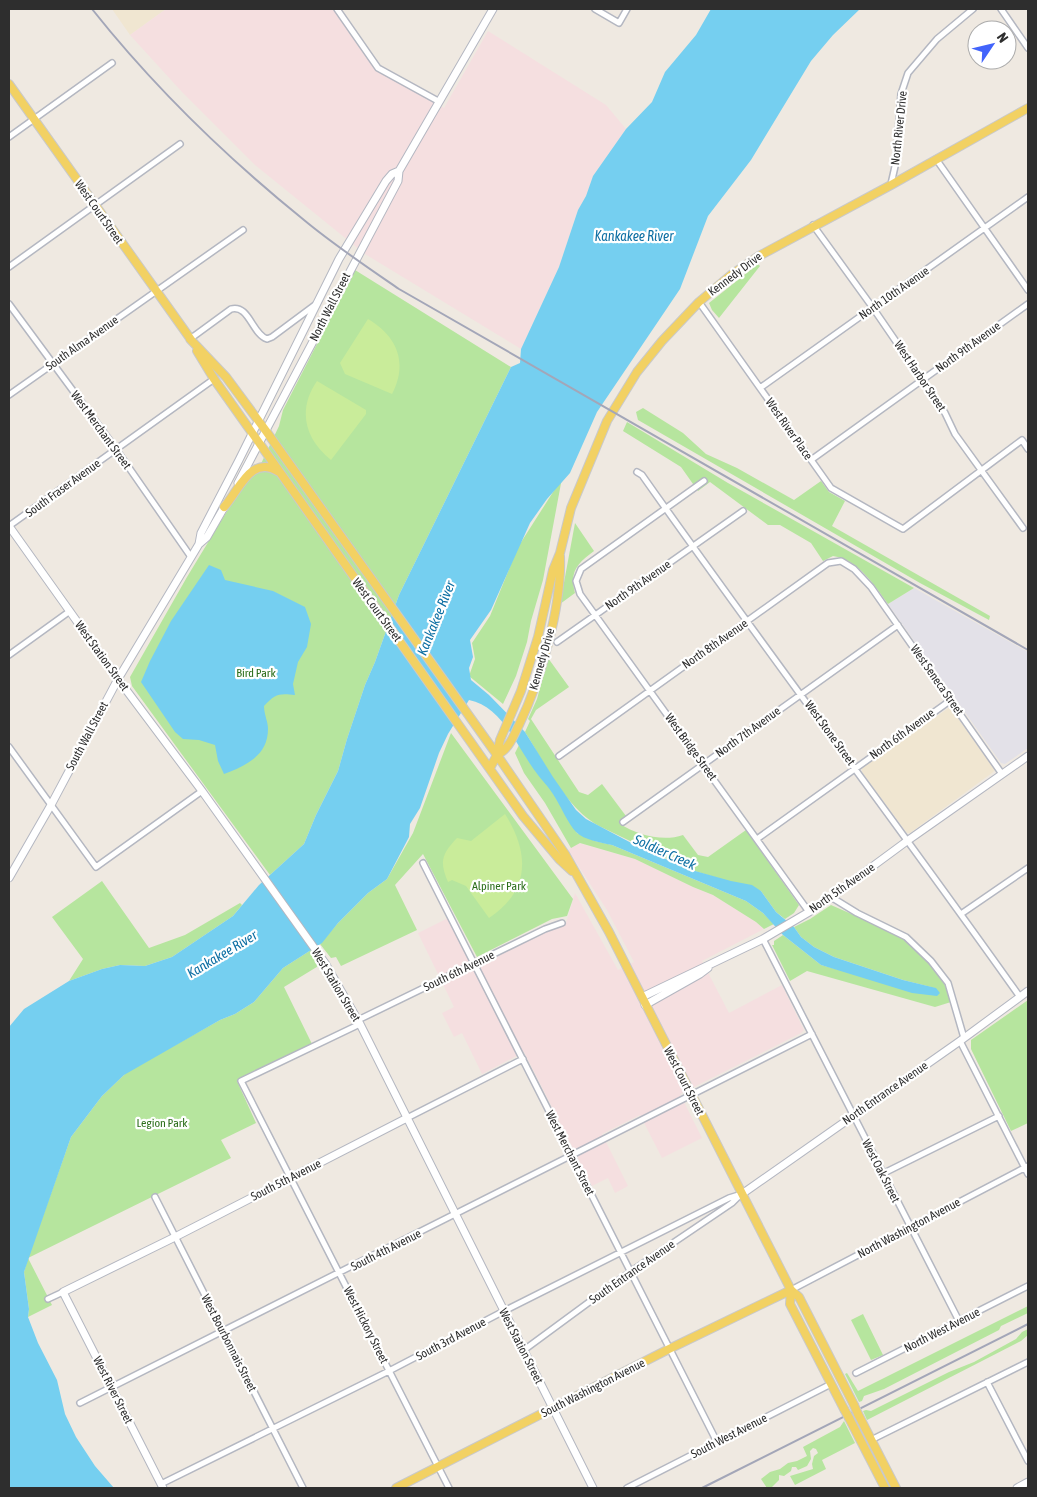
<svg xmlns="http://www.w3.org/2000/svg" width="1037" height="1497" viewBox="0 0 1037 1497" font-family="'Asap Condensed',sans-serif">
<rect width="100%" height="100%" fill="#efe9e1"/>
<!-- industrial -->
<path fill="#e3e1e8" d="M 914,588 L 1028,652 L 1028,748 L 1005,764 L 1001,763 L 888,604 Z"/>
<!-- education -->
<path fill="#f0e6d1" d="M 112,9 L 166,9 L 130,35 Z
M 950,707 L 995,770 L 992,773 L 910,833 L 907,833 L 862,772 L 862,768 Z"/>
<!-- medical -->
<path fill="#f5dfe0" d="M 166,9 L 334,9 L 377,69 L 444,108 L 488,31 L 606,105 L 626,129 L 593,176 L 586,196 L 578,210 L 559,267 L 521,349 L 365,254 L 255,165 L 182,92 L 130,35 Z
M 579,843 L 635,859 L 693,887 L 713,895 L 756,922 L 764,929 L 702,961 L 729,1013 L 782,985 L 804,1030 L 801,1033 L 680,1094 L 702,1138 L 662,1158 L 640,1115 L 602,1134 L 628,1186 L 615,1193 L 608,1178 L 592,1186 L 524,1052 L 482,1074 L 462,1033 L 454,1037 L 442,1013 L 454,1007 L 418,933 L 448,918 L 473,969 L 552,928 L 566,923 L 575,893 L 618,970 L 634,962 L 607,910 L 568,850 Z"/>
<!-- green -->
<path fill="#b6e59e" d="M 758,264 L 760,266 L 719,318 L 712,310 L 709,303 Z
M 355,270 L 511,367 L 399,595 L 375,662 L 365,685 L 347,739 L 338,771 L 316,815 L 304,844 L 270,875 L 132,686 L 130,677 L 187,577 L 224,516 L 248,479 L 258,470 L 279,426 L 283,410 Z
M 643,408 L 683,433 L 706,454 L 737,468 L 794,500 L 821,481 L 829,492 L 845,501 L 832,526 L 990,616 L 989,620 L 920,583 L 638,420 L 636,412 Z
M 627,422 L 728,483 L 914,588 L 888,604 C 874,585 859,560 833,556 L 823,561 L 811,543 L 780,525 L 768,525 L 710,482 L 698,491 L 681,467 L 623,431 Z
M 562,478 L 543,580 L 531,621 L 527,642 L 516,676 L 503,704 L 469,676 L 475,659 L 472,643 L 490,616 L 518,547 Z
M 575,523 L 594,551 C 578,563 569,571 575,593 L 560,604 Z
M 548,658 L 569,687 L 536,710 L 531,719 L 579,792 L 588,795 L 602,784 L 626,816 L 619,821 L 620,824 C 637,835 663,842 683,835 L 698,855 L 708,857 L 746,830 L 799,905 L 794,913 L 785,919 L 776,912 L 761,891 L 688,869 L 599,826 C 566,808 545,764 525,732 L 530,721 L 528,719 L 537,699 Z
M 451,733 L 573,899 L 567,916 L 552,919 L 477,957 L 423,854 L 395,885 L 417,930 L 341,966 L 336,957 L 331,958 L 320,944 L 338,923 L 368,893 L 387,879 L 413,833 Z
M 519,745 L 538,774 L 547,783 L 577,833 L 595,841 L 612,845 L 746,901 L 763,913 L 774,924 L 764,929 L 756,922 L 713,895 L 693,887 L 635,859 L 580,843 L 571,848 L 545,803 L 524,773 L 515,753 Z
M 102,881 L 149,948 L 185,935 L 240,903 L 242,905 L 233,916 L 172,957 L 145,966 L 120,965 L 102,969 L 69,981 L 83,959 L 52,917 Z
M 831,905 L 888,930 L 905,939 L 934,968 L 946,987 L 951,1002 L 935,1007 L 807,971 L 790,981 L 772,945 L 774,945 L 774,941 L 783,935 L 821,965 L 847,972 L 935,988 L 903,980 L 834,957 L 814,947 L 801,937 L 794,927 L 810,919 Z
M 311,950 L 320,965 L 284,987 L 312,1044 L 237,1081 L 256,1123 L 221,1140 L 231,1158 L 28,1258 L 52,1305 L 28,1317 L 29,1309 L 24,1272 L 28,1258 L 71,1137 L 102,1096 L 127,1072 L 220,1020 L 235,1014 L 254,1002 L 283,968 Z
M 1028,1000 L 1028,1123 L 1011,1131 L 971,1049 L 971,1040 Z
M 1028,1306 L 1028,1313 L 1001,1326 L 999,1330 L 884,1389 L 864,1396 L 862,1401 L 859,1402 L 845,1374 L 847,1373 L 858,1391 Z
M 863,1314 L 883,1355 L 871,1360 L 851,1320 Z
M 1028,1329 L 1028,1335 L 1021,1341 L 867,1420 L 863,1411 L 866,1410 L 871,1411 L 949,1372 L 974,1362 L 1016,1339 L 1022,1332 Z
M 844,1421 L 855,1443 L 822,1460 L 826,1469 L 795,1485 L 790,1476 L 813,1469 L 812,1464 L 814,1456 L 818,1453 L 816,1449 L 813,1448 L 810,1451 L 811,1459 L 807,1466 L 798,1470 L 796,1467 L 792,1467 L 791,1471 L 784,1476 L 779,1475 L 779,1480 L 771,1488 L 767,1488 L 761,1479 L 770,1472 L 780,1469 L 788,1463 L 797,1461 L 807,1456 L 803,1447 L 840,1427 Z"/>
<!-- pitch -->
<path fill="#c9ec9a" d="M 368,319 C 398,337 408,363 392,394 L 345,374 L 340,363 Z
M 317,381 L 366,410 L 366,414 L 331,460 C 305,439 297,410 317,381 Z
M 505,814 C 530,853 530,891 489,918 L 466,886 L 452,880 L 448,882 C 439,861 442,854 457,838 L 471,841 Z"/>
<!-- water -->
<path fill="#75cff0" d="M 711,9 L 860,9 L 833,35 L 811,61 L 751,160 L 708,216 L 680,289 L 597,412 L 570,473 L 547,499 L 530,523 L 491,610 L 470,640 L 473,657 L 469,668 L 471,680 L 489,695 L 525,732 L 553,777 L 576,810 L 586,819 L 639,847 L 688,869 L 731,881 L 752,885 L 761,891 L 776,912 L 794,927 L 801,937 L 814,947 L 834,957 L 903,980 L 936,988 L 940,993 L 937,996 L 912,993 L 821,965 L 783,935 L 763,913 L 746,901 L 612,845 C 602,843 584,840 576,832 C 568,823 562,809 556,799 C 550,788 545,784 538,775 C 518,750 503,706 469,700 L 448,734 L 439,753 L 420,808 L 410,824 L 409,837 L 387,879 L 368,893 L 338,923 L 322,943 L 283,968 L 254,1002 L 235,1014 L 220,1020 L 124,1075 L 102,1096 L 71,1137 L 24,1272 L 29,1309 L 28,1317 L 38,1343 L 57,1380 L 65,1414 L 76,1437 L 95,1466 L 114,1488 L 9,1488 L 9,1027 L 24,1009 L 69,981 L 102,969 L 120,965 L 145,966 L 172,957 L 233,916 L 259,885 L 304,844 L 316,815 L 338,771 L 347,739 L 365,685 L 375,662 L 399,595 L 511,367 L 520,363 L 521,349 L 559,267 L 578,210 L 586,196 L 593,176 L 626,129 L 652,102 L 665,72 L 696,35 Z
M 209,565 L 221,570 L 225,580 L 273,591 L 305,607 L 311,624 L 307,647 L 298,662 L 293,684 L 295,695 C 279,693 275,694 264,706 C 264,714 268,722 268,729 C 268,756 245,766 224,774 L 218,761 L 215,745 L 199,740 L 183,739 L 175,732 L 141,682 L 150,661 L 171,621 Z"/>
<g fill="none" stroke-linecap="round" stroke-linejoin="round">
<defs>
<path id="street" d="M 337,9 L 378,68 L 438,101
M 595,9 L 619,23 L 627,9
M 1001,9 L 1028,48
M 9,137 L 112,63
M 936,159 L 1028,290
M 891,184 L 896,162 L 901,94 L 908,73 L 937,39 L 973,9
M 813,225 L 873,308 L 945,413 L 955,434 L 1023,528
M 9,267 L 180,144
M 699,302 L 831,488 L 903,529 L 1022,440 L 1028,449
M 9,304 L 116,449 L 191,557
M 190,339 L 231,309 C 249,304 252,334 267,339 L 272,337 L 315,305
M 760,388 L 1028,197
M 9,395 L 243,230
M 811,460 L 1028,304
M 637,472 L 642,475 C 766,651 896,822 1020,997
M 704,481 L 581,569 L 576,581 L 580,594 L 809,912
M 9,526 L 214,379
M 557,642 L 743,511
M 9,655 L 70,611
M 9,747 L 96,867 L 202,791
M 559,756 L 828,563 L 841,561 L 854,569 L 871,587 L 1002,774
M 623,822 L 898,625
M 757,839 L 951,700
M 423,863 L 717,1442
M 831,897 L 857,913 L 906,937 L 931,961 L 948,983 L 964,1038
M 961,914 L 1028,868
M 763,939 L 959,1321
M 358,1020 L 545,929 L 562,923
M 360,1024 L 241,1081 L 449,1488
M 960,1041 L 1028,1174
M 407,1118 L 523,1059
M 882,1174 L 999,1116
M 155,1197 L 303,1488
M 791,1290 L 1028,1166
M 48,1299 L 63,1292
M 524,1350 L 630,1272 L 732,1203 L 739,1196
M 856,1373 L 1028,1286
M 987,1382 L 1028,1461
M 80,1403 L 812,1034
M 871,1440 L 1028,1362
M 161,1484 L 389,1371 L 504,1311 L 729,1198 L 742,1194
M 627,1488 L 831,1384"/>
<path id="secondary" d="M 238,483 L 398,181 L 399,171 L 493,9
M 9,526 L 118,679 L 202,791 L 325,963 L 360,1024 L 593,1488
M 199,544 L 207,537 L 226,504
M 9,878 L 51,805 L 118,679 L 199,544 L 201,533 L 239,460 L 339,259 L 386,181 L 392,174 L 399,171
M 642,997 L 763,939 L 809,912 L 831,897 L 907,841 L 1028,756
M 645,1005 L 700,974 L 708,968
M 742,1194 L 960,1041 L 1028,991
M 163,1488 L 63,1292 L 175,1237 L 407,1118
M 1017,1488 L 1028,1482"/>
<path id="primary" d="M 9,84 L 192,341
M 190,339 L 226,377 L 266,431 L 497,755 L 565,854 L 609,932 L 791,1290 L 799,1297 L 854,1405
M 197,351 L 214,379 L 523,816 L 559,859 L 572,871
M 224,507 C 240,489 251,454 279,472
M 497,755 C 500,753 504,751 506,748 C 512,742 515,732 519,725 C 541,679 562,607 560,556
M 490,768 L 497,755 L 500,740 L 521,691 L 538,637 L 553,570 L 560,553 L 571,508 L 607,421 L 637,372 L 662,341 L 699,302 L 731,275 L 759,256 L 891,185 L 1028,108
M 791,1290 L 790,1304 L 844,1409
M 858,1414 L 896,1488
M 849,1418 L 885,1488
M 396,1488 L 669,1349 L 791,1290"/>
</defs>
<!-- street casing -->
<use href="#street" stroke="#b4b7c1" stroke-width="8"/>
<!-- secondary casing -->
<use href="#secondary" stroke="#b4b7c1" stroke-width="9"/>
<!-- primary casing -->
<use href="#primary" stroke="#c9c9c9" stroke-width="10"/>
<!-- street -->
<use href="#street" stroke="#fff" stroke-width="5"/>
<!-- secondary -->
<use href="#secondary" stroke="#fff" stroke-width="7"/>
<!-- primary -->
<use href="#primary" stroke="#f2d163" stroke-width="8"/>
<!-- rail -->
<path stroke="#a3a6b8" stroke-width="2" d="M 92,9 C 154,87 226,157 304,220 C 334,245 367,267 399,289 L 1028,650
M 702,1488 L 1028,1324"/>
<defs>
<path id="primary-bridge" d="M 854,1405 L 858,1414
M 844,1409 L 849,1418"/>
</defs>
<!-- primary-bridge casing -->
<use href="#primary-bridge" stroke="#c9c9c9" stroke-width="10" stroke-linecap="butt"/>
<!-- primary-bridge -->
<use href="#primary-bridge" stroke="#f2d163" stroke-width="8"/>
</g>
<g text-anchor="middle" stroke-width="4.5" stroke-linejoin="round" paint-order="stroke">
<!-- street labels -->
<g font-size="12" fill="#2e2e2e" stroke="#fff">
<text transform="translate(899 128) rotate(-84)" y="4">North River Drive</text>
<text transform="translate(99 212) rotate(55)" y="4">West Court Street</text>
<text transform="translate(735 274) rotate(-37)" y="4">Kennedy Drive</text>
<text transform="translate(894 293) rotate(-35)" y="4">North 10th Avenue</text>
<text transform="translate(330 307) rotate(-63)" y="4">North Wall Street</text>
<text transform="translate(82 343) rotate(-35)" y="4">South Alma Avenue</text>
<text transform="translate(968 347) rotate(-36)" y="4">North 9th Avenue</text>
<text transform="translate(920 376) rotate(56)" y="4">West Harbor Street</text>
<text transform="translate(789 429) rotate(55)" y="4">West River Place</text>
<text transform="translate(101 430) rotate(54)" y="4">West Merchant Street</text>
<text transform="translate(63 488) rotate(-36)" y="4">South Fraser Avenue</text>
<text transform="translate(638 585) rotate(-35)" y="4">North 9th Avenue</text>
<text transform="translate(377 610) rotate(54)" y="4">West Court Street</text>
<text transform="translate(715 644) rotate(-35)" y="4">North 8th Avenue</text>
<text transform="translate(102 656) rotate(54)" y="4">West Station Street</text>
<text transform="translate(542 659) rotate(-74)" y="4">Kennedy Drive</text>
<text transform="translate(937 680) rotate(55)" y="4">West Seneca Street</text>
<text transform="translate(748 732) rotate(-36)" y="4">North 7th Avenue</text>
<text transform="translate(830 733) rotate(54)" y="4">West Stone Street</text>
<text transform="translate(902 734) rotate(-36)" y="4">North 6th Avenue</text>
<text transform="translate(87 736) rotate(-62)" y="4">South Wall Street</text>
<text transform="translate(691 747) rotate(54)" y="4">West Bridge Street</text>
<text transform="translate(842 888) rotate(-35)" y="4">North 5th Avenue</text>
<text transform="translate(459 971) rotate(-26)" y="4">South 6th Avenue</text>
<text transform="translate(336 985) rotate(59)" y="4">West Station Street</text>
<text transform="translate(684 1081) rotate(63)" y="4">West Court Street</text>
<text transform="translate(885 1093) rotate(-35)" y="4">North Entrance Avenue</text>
<text transform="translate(570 1153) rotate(63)" y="4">West Merchant Street</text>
<text transform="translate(881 1171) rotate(63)" y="4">West Oak Street</text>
<text transform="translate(286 1180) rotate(-27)" y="4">South 5th Avenue</text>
<text transform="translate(909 1228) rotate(-28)" y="4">North Washington Avenue</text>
<text transform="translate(386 1250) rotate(-27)" y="4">South 4th Avenue</text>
<text transform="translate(632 1272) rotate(-35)" y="4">South Entrance Avenue</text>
<text transform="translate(366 1325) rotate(63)" y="4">West Hickory Street</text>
<text transform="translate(942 1330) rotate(-27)" y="4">North West Avenue</text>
<text transform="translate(451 1339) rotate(-28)" y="4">South 3rd Avenue</text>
<text transform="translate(229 1343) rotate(63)" y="4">West Bourbonnais Street</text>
<text transform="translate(521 1346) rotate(63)" y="4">West Station Street</text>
<text transform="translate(593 1388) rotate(-27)" y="4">South Washington Avenue</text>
<text transform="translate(113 1390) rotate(63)" y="4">West River Street</text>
<text transform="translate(729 1436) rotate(-27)" y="4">South West Avenue</text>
</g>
<!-- park labels -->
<g font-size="12" fill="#2c6e1b" stroke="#fff">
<text x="256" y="677">Bird Park</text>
<text x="499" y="890">Alpiner Park</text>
<text x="162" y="1127">Legion Park</text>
</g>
<!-- water labels -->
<g font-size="14" font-style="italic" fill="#0d6fa3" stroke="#fff">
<text x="634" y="241">Kankakee River</text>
<text transform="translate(436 618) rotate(-68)" y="5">Kankakee River</text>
<text transform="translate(665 852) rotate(24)" y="5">Soldier Creek</text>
<text transform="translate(222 954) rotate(-31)" y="5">Kankakee River</text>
</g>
</g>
<!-- border -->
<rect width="1037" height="1497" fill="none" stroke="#2e2e2e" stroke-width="20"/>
<!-- north arrow -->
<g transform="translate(992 45) rotate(55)"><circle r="24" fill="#ffffff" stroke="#ababab"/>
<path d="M0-4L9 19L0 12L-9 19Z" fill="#4264fb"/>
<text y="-8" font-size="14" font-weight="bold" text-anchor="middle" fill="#2e2e2e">N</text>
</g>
</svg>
